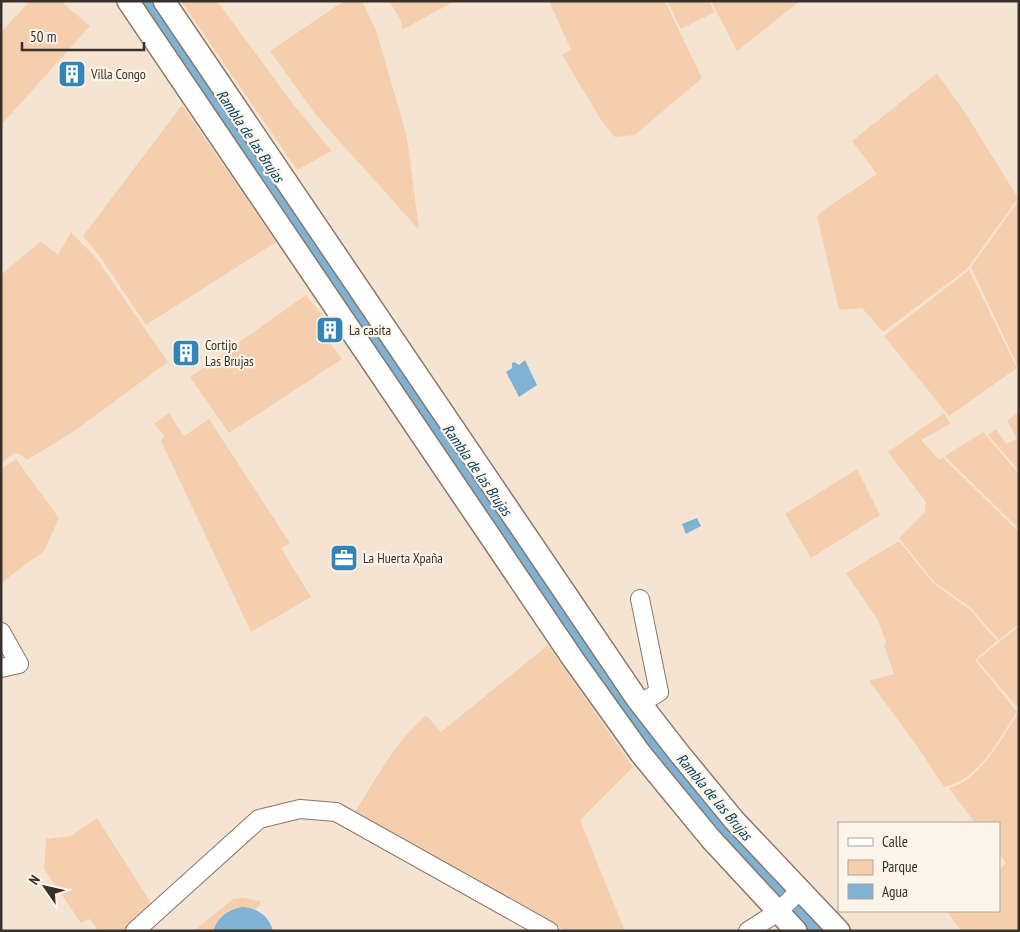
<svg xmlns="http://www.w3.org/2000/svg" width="1020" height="932" viewBox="0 0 1020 932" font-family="'PT Sans Narrow',sans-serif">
<rect width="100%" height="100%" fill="#f6e4d3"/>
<!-- green -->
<path fill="#f5cfad" d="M 30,1 L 66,1 L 64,4 L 90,26 L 1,125 L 1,32 Z
M 181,1 L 217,1 L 296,108 L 332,151 L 297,170 Z
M 344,1 L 362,1 L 376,30 L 407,137 L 419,230 L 316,115 L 270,51 Z
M 389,1 L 455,1 L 402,30 L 401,21 Z
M 549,1 L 665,1 L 702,78 L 635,135 L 615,137 L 601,120 L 562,55 L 571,50 Z
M 667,1 L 709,1 L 715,12 L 681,29 Z
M 711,1 L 800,1 L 737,51 Z
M 937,73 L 968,117 L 1018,198 L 967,269 L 883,332 L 862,308 L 839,310 L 817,216 L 825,209 L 877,174 L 852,141 Z
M 182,105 L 276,242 L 146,325 L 101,258 L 83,236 Z
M 1017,203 L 1019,206 L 1018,367 L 971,267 Z
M 71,232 L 96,258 L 168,362 L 73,432 L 27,460 L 21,455 L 15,453 L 1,463 L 1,275 L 41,241 L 58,255 Z
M 969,270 L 1017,368 L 949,416 L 884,336 Z
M 306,295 L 326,320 L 319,328 L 342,359 L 229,433 L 190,377 Z
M 1019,412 L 1019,471 L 988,435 L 996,429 L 1006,444 L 1017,439 L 1007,420 Z
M 169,413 L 184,436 L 209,419 L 290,543 L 281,548 L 311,597 L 251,632 L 161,441 L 164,435 L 154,424 Z
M 944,413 L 950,424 L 921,440 L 939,460 L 943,458 L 1019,532 L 1019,624 L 999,640 L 971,608 L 934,582 L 899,538 L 925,512 L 926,502 L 888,452 Z
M 983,432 L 1019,474 L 1019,529 L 945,456 Z
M 16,459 L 59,518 L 44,551 L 1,583 L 1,469 Z
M 857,469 L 880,515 L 811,558 L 785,514 Z
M 899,541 L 933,583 L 969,609 L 997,641 L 975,660 L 1017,712 C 998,740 980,779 944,787 L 915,743 L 869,681 L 894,674 L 884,645 L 886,642 L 877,619 L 846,573 Z
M 1019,626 L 1019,705 L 1016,706 L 977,660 Z
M 548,645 L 633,767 L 580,820 L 625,931 L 566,931 L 419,851 L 355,812 C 376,778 395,743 426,715 L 441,732 Z
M 1019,712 L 1019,931 L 961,931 L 948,913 L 951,911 L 999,911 L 999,870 L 1006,863 L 999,854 L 999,823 L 975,823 L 949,788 C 980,781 1002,737 1019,712 Z
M 97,818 L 153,906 L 125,931 L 98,931 L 90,919 L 81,923 L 44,869 L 46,839 L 71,836 Z
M 242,898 L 260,901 L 260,905 L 256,910 C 251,908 249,908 244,908 C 226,909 220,914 213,931 L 194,931 L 233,899 Z"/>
<!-- water -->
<path fill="#80b2d3" d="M 134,1 L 156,1 L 595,646 L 831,931 L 804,931 L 652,761 Z
M 525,360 L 537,385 L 519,397 L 506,372 L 512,368 L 512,363 L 514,362 L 519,365 Z
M 697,518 L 701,526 L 686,534 L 682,524 Z
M 242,907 C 257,908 269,915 273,931 L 213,931 C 219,916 227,910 242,907 Z"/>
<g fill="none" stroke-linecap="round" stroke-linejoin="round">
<defs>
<path id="minor" d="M 640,599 L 659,692 L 641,703
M 1,632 L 19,664 L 1,668
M 135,931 L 259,819 L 300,809 L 336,812 L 549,931
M 748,931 L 778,912 L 800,890"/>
<path id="tertiary" d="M 128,1 L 573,659 L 641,754 L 710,838 L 796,931
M 164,1 L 637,699 L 679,753 L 734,820 L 839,931"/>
</defs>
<!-- minor casing -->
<use href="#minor" stroke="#887869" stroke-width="20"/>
<!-- tertiary casing -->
<use href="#tertiary" stroke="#887869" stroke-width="24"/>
<!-- minor -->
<use href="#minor" stroke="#fff" stroke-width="18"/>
<!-- tertiary -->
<use href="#tertiary" stroke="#fff" stroke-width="21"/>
</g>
<!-- icons -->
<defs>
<symbol id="building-square" viewBox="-11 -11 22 22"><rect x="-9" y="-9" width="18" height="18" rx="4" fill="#3285b6" stroke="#fef3e9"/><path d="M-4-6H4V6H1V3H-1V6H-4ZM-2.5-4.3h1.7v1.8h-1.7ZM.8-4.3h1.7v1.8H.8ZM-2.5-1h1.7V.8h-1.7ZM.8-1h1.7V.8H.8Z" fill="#fff"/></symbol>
<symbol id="office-square" viewBox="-11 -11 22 22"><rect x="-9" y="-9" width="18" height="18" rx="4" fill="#3285b6" stroke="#fef3e9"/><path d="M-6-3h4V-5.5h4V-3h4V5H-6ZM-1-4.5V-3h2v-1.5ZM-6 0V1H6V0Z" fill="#fff"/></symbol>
</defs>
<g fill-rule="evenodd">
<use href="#building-square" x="56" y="58" width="32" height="32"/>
<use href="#building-square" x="314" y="314" width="32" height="32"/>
<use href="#building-square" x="170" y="337" width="32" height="32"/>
<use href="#office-square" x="328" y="542" width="32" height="32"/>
</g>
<g text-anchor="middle" stroke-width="4.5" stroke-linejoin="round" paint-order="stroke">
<!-- poi labels -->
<g font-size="14" fill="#38312b" stroke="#fef3e9" text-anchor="start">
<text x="91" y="79">Villa Congo</text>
<text x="349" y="335">La casita</text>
<text x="205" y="350">Cortijo<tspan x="205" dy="16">Las Brujas</tspan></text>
<text x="363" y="563">La Huerta Xpaña</text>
</g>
<!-- water labels -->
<g font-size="15" font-style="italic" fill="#004363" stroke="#fef3e9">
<text transform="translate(250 136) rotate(56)" y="5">Rambla de las Brujas</text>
<text transform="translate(477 470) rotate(55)" y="5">Rambla de las Brujas</text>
<text transform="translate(714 797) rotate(50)" y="5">Rambla de las Brujas</text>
</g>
</g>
<!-- border -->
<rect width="1020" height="932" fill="none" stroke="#38312b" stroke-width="5"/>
<!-- legend -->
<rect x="838" y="822" width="162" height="90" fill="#fef3e9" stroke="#afa59d"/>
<rect x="848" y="838" width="25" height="8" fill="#ffffff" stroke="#afa59d"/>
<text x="882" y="847" font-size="15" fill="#38312b">Calle</text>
<rect x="848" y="860" width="25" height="15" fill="#f5cfad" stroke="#afa59d"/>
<text x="882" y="872" font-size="15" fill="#38312b">Parque</text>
<rect x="848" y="884" width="25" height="15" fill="#80b2d3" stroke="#afa59d"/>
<text x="882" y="897" font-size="15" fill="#38312b">Agua</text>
<!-- north arrow -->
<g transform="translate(45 887) rotate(304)" stroke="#fef3e9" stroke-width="4" paint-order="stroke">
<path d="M0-4L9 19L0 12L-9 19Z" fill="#38312b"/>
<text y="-8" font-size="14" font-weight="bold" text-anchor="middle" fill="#38312b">N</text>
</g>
<!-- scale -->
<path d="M22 42v8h122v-8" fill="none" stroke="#38312b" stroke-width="2.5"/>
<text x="30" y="42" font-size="15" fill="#38312b" stroke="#fef3e9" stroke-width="4" paint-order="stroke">50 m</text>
</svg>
